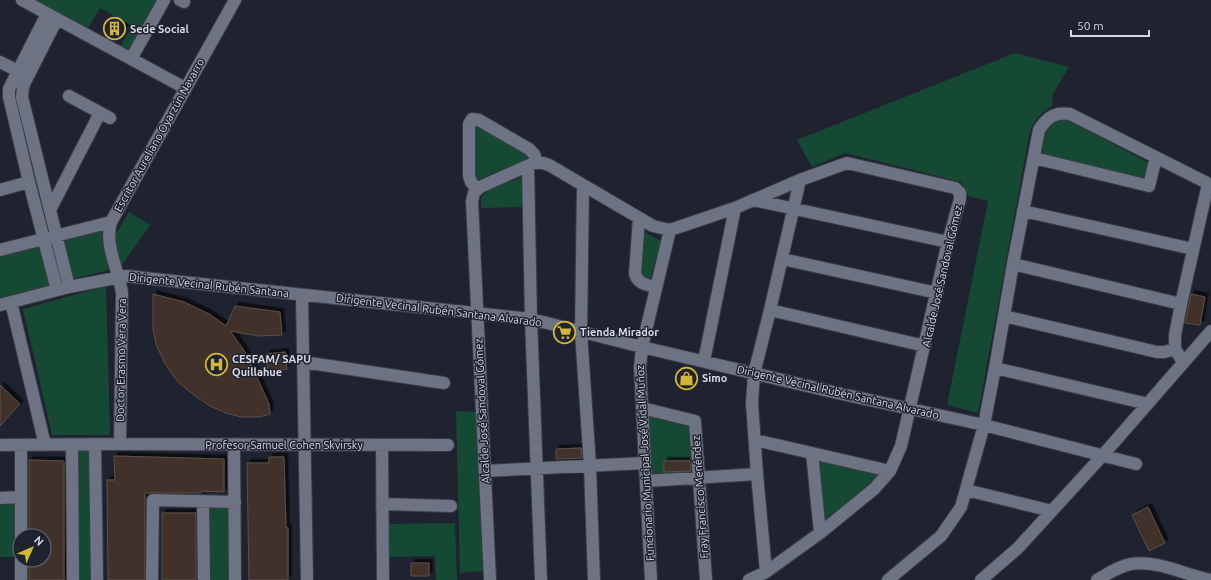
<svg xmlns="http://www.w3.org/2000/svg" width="1211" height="580" viewBox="0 0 1211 580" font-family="Ubuntu,sans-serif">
<defs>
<filter id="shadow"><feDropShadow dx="3.5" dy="-3.5" stdDeviation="0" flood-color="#0009"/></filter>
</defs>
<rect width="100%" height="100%" fill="#1f2330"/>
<!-- green -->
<path fill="#164934" d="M 29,0 L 160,0 L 129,55 L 119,49 L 132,26 L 100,8 L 86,31 Z
M 1015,53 L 1069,67 L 1053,94 L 1052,106 C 1039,114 1033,122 1029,136 L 978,413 L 947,405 L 988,201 L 968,196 L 961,182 L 845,153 L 812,167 L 797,140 Z
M 1065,119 L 1147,162 L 1149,165 L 1145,179 L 1044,155 C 1042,151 1042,148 1043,143 C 1046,130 1051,121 1065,119 Z
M 479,124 L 532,155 L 534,161 L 505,168 L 480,179 L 475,178 L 472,174 L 473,126 Z
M 524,177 L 524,207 L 481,208 C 481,205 481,201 481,199 C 485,187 514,181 524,177 Z
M 129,212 L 150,225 L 121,266 L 114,237 Z
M 102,229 L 102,242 L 109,270 L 72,279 L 63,241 Z
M 642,231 L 661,241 L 649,283 L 639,275 Z
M 40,244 L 52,287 L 0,300 L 0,254 Z
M 106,286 L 110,435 L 52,435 L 23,309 Z
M 643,409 L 694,421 L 698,477 L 647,480 Z
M 456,411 L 476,412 L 483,571 L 460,573 Z
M 92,447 L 94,580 L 76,580 L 75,448 Z
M 815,457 L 877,475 C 861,494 842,507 822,521 Z
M 18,500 L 18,557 L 0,557 L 0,501 Z
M 208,506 L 230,506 L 230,580 L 209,580 Z
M 455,523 L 457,580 L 436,580 L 435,556 L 388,557 L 388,524 Z"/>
<!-- building -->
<path fill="#3f3129" stroke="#5e4f46" filter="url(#shadow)" d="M 111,20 L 125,28 L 119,38 L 105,30 Z
M 153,294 L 184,302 L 209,314 L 226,326 L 235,306 L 280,312 L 282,335 L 259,336 L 230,331 L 243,349 L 249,360 L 269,404 L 270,414 L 259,417 L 241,417 L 226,413 L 210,406 L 195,396 L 178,382 L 165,364 L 156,344 L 153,329 Z
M 1191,294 L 1205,297 L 1200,325 L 1185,323 Z
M 285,352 L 287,369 L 268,371 L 266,354 Z
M 0,385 L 20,404 L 0,426 Z
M 581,448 L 582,458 L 556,459 L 556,449 Z
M 114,456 L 224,459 L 224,492 L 201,491 L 201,493 L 145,493 L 145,580 L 108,580 L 107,480 L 115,480 Z
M 269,457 L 284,457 L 286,528 L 288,528 L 288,580 L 249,580 L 247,463 L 269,463 Z
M 29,460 L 64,461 L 64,580 L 29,580 L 29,560 L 44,560 L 44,536 L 29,536 Z
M 664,461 L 690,461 L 691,471 L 664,472 Z
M 1148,507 L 1165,543 L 1149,551 L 1132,515 Z
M 162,513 L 196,513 L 196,580 L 162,580 Z
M 411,563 L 429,563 L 429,576 L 411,576 Z"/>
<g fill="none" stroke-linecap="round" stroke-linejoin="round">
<defs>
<path id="minor" d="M 22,0 L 185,88
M 180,0 L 184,2
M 47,14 L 18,71 L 9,89 L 9,97 L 29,182 L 57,290
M 57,19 L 26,80 L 23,87 L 22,97 L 69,287
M 131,59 L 164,0
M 0,62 L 18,71
M 69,96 L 110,118
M 1034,158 L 1149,186 L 1156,157
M 528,166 L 531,319 L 541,580
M 583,185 L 581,332 L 590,466 L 594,580
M 477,189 L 471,182 L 469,176 L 469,124 L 472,119 L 479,120 L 529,149 L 534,154 L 537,163
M 0,190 L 29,182
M 753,200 L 948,242
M 50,210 L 100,113
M 1023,211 L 1193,249
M 639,218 L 635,274 C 638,284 647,285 656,287
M 0,250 L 111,222
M 782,259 L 937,293
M 1013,264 L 1181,304
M 302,295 L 307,580
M 11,302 L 45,445
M 0,305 L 69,287 L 126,276 L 531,319 L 642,347 L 833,392 L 984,425 L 1136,464
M 770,310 L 925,346
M 1004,316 L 1157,352 L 1164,352 L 1175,349
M 704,361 L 735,208
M 303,362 L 444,383
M 1183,362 L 1175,349 L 1175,335 L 1181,304 L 1208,184
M 995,368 L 1148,404
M 642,408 L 695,421 L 706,580
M 755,440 L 890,471
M 95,444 L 97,580
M 120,444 L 122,293 C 119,270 104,246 111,222 L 235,0
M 0,445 L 120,444 L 448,445
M 21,445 L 21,536
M 72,445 L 73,580
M 234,445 L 235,580
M 382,445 L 383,580
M 812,453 L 820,533
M 485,471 L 645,463
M 646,481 L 757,474
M 966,490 L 1052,511
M 0,498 L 21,497
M 203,501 L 204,580
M 382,504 L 451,506
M 21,560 L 21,580
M 766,572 L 757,474 L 752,403 L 754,374 L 770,310 L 800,180
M 152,580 L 153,500 L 235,502
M 490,580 L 472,201 L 474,193 L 480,187 L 534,163 L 543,163 L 549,165 L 653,226 L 670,230 L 735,208 L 800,180 L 847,163 L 955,188 L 960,193 L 960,199 L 948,242 L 901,446 L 890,471 L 874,489 L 820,533 L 766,572 L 749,580
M 651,580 L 640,367 L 642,347 L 670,230
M 888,580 L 941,536 L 961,507 L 984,425 L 995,368 L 1013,264 L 1039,130 C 1047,117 1055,112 1070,114 L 1211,185
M 981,580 L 1018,548 L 1103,455 L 1211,331
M 1097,580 C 1107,574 1119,566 1131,564 C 1158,560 1185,575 1211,580"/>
</defs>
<!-- minor casing -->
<use href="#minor" stroke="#3a3d48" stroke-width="14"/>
<!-- minor -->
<use href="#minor" stroke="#6e7383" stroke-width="12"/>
</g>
<!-- icons -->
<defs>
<symbol id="building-ring" viewBox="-11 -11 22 22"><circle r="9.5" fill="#1f2330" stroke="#d4b635" stroke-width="1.5"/><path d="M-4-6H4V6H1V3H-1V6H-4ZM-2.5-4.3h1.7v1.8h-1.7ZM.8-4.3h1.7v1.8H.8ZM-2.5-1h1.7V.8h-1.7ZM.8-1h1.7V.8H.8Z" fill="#d4b635"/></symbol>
<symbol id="supermarket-ring" viewBox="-11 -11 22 22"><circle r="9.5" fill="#1f2330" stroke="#d4b635" stroke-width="1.5"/><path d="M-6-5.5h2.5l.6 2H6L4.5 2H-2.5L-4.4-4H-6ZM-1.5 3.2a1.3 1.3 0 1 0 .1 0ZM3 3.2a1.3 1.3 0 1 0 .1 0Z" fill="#d4b635"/></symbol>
<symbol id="hospital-ring" viewBox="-11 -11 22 22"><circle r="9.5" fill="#1f2330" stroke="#d4b635" stroke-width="1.5"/><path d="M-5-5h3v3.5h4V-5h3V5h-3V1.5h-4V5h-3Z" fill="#d4b635"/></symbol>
<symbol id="shop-ring" viewBox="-11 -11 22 22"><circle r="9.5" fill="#1f2330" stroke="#d4b635" stroke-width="1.5"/><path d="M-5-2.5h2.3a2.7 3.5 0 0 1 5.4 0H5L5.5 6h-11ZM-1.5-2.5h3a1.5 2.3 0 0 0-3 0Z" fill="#d4b635"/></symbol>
</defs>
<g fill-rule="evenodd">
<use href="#building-ring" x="102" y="16" width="25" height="25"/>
<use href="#supermarket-ring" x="552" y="320" width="25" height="25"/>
<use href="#hospital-ring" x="204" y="352" width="25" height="25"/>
<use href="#shop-ring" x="674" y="366" width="25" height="25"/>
</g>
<g text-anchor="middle" stroke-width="3" stroke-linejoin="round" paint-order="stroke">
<!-- poi labels -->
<g font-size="11" font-weight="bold" fill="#d5d8e1" stroke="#1f2330" text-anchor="start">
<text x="130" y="33">Sede Social</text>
<text x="580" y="336">Tienda Mirador</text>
<text x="232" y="363">CESFAM/ SAPU<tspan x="232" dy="13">Quillahue</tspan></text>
<text x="702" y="382">Simo</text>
</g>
<!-- street labels -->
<g font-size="11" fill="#d5d8e1" stroke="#1f2330">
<text transform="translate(159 135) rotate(-61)" y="4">Escritor Aureliano Oyarzún Navarro</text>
<text transform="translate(942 276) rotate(-77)" y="4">Alcalde José Sandoval Gómez</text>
<text transform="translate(209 285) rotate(6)" y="4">Dirigente Vecinal Rubén Santana</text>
<text transform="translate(439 310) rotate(7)" y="4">Dirigente Vecinal Rubén Santana Alvarado</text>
<text transform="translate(121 360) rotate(-89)" y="4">Doctor Erasmo Vera Vera</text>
<text transform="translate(838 392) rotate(13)" y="4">Dirigente Vecinal Rubén Santana Alvarado</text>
<text transform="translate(482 411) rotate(-93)" y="4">Alcalde José Sandoval Gómez</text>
<text x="284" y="449">Profesor Samuel Cohen Skvirsky</text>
<text transform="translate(645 463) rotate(-93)" y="4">Funcionario Municipal José Vidal Muñoz</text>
<text transform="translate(700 497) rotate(-94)" y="4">Fray Francisco Menéndez</text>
</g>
</g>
<!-- north arrow -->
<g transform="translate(32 548) rotate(45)"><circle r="19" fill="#1f2330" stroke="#686b77"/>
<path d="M0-3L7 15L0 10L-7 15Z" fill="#d4b635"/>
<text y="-6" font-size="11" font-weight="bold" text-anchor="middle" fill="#d5d8e1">N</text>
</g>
<!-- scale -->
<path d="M1071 30v6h78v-6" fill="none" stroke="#d5d8e1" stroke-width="2"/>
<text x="1077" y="30" font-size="12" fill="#d5d8e1" stroke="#1f2330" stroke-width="3" paint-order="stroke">50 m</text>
</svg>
